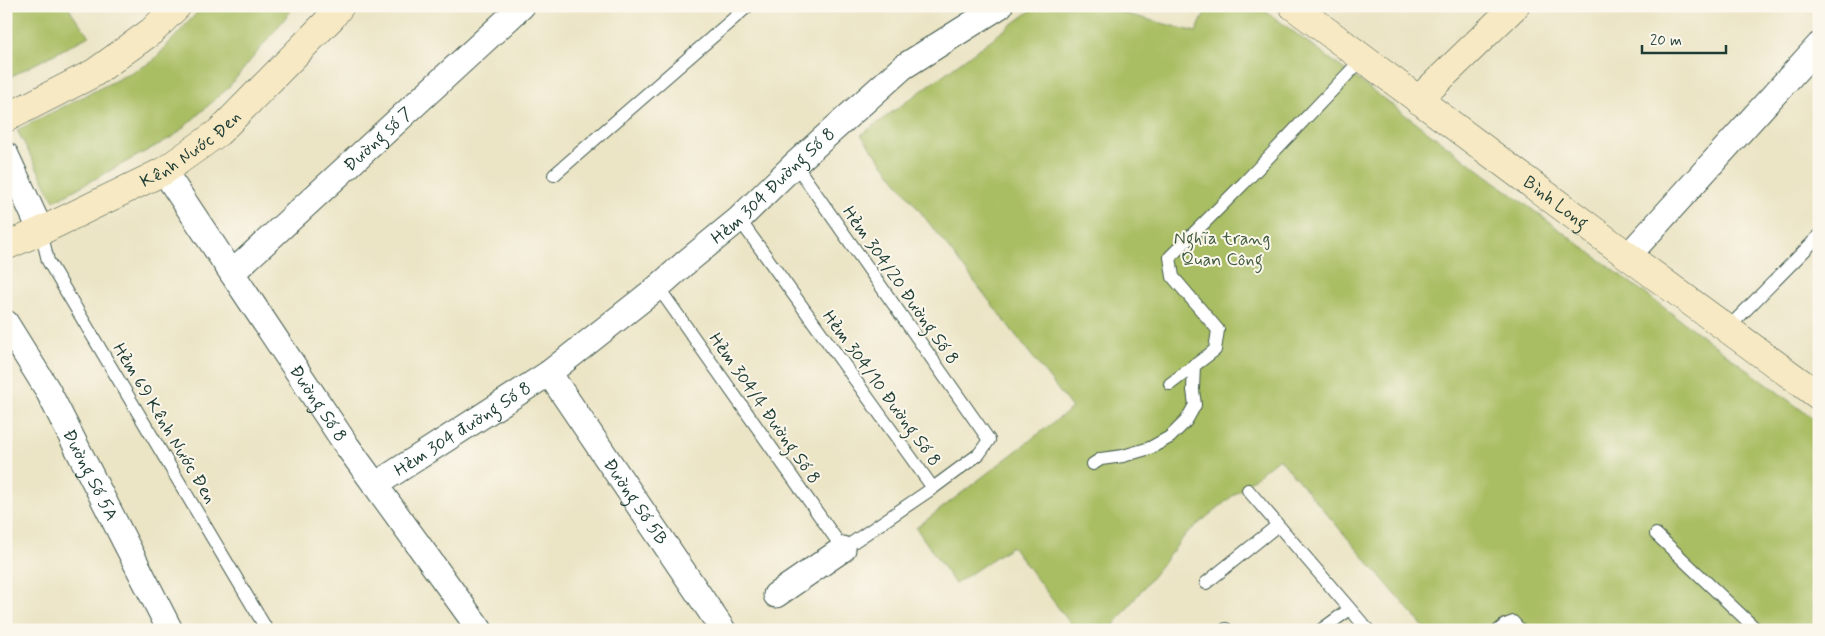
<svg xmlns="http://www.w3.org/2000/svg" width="1825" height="636" viewBox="0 0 1825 636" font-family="Mynerve,sans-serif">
<rect width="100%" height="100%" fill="#fbf7ec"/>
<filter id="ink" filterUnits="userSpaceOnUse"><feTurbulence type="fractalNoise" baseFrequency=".02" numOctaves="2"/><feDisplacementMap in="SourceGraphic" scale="10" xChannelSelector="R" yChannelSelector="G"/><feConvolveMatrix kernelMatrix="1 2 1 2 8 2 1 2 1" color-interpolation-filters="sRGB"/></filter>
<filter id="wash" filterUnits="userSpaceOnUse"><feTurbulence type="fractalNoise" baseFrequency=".0096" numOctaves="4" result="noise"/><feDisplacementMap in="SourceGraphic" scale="20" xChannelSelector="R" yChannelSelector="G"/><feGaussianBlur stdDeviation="1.12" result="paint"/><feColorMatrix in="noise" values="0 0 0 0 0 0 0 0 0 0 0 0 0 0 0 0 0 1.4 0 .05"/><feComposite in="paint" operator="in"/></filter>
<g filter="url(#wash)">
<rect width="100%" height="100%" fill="#ebe4c5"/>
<!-- green -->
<path fill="#a9bd62" stroke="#647d4b" d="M 6,6 L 67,6 L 89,36 L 6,79 Z
M 203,6 L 295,6 L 228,88 L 174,136 L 54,201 L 17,130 L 152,62 Z
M 1037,6 L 1096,6 L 1196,32 L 1208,6 L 1259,6 L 1815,420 L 1819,423 L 1819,630 L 1426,630 L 1279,458 L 1186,534 L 1110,630 L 1075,630 L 1012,546 L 955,584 L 916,528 L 1072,408 L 861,135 Z"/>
</g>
<g filter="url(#ink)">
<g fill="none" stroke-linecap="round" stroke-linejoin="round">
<defs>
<path id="lane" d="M 795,164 L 989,440 L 979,454 L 933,488
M 554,175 L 748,6
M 41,231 L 48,261 L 267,630
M 658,287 L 843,549 L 933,488 L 739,219
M 1727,329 L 1819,236
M 1170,384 L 1215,350 L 1218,330 L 1173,277 L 1170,257 L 1244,183 L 1363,58
M 1093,464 L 1101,459 L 1123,456 L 1150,448 L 1170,437 L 1186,421 L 1195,405 L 1193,390 L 1194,365
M 1248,490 L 1368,630
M 1656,534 L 1757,630
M 1206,583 L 1278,525
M 1226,629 L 1226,630
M 1321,630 L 1350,609
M 1499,630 L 1505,625 L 1513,622 L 1520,630"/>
<g id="street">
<path d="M 6,155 L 41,231"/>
<path id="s1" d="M 164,171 L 347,446 L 480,630"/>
<path d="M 1628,256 L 1819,45"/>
<path id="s2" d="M 232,273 L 522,6"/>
<path id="s3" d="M 6,323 L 47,389 L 170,630"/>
<path id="s4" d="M 549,373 L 723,630"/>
<path id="s5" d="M 375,485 L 549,373 L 658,287 L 684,264 L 739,219 L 795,164 L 903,67 L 1000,6"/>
<path d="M 776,595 L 843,549"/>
</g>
<g id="secondary">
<path id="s6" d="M 1293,6 L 1628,256 L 1819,396"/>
<path d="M 1418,100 L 1515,6"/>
<path d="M 6,118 L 94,73 L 152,31 L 177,6"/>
<path id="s7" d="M 6,246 L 41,231 L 164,171 L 219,132 L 331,18 L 340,6"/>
</g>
</defs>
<!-- lane casing -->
<use href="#lane" stroke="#3e564a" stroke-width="14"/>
<!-- street casing -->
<use href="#street" stroke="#3e564a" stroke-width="27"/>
<!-- secondary casing -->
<use href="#secondary" stroke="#3e564a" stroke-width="29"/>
<!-- lane -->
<use href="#lane" stroke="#fff" stroke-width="12"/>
<!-- street -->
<use href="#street" stroke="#fff" stroke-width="25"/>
<!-- secondary -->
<use href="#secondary" stroke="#f7e9c3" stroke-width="28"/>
</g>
</g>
<g text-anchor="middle" stroke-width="4" stroke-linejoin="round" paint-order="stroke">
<!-- street labels -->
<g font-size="18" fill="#1f3d34" stroke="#fbf7ec">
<text dy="6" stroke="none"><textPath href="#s2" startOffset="198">Đường số 7</textPath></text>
<text dy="6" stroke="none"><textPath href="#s7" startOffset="209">Kênh Nước Đen</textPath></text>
<text dy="6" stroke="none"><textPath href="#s5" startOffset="499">Hẻm 304 Đường Số 8</textPath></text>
<text dy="6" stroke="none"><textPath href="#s6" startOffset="328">Bình Long</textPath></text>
<text transform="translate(901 285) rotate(55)" y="6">Hẻm 304/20 Đường Số 8</text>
<text transform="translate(882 388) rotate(54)" y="6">Hẻm 304/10 Đường Số 8</text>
<text dy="6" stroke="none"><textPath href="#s1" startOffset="279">Đường Số 8</textPath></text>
<text transform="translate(765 408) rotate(55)" y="6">Hẻm 304/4 Đường Số 8</text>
<text transform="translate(165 423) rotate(59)" y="6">Hẻm 69 Kênh Nước Đen</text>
<text dy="6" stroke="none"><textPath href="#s5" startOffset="104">Hẻm 304 đường Số 8</textPath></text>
<text dy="6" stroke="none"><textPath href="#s3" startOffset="174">Đường Số 5A</textPath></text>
<text dy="6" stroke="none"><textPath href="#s4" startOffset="155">Đường Số 5B</textPath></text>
</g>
<!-- park labels -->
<g font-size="18" fill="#425d40" stroke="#fbf7ec">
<text x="1222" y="244">Nghĩa trang<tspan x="1222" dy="21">Quan Công</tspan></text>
</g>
</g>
<!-- margin -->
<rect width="1825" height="636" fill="none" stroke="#fbf7ec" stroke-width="25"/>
<!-- scale -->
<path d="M1642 45v8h84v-8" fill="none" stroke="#1f3d34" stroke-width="2.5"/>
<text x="1650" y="45" font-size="15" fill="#1f3d34" stroke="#fbf7ec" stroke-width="4" paint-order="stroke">20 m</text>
</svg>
